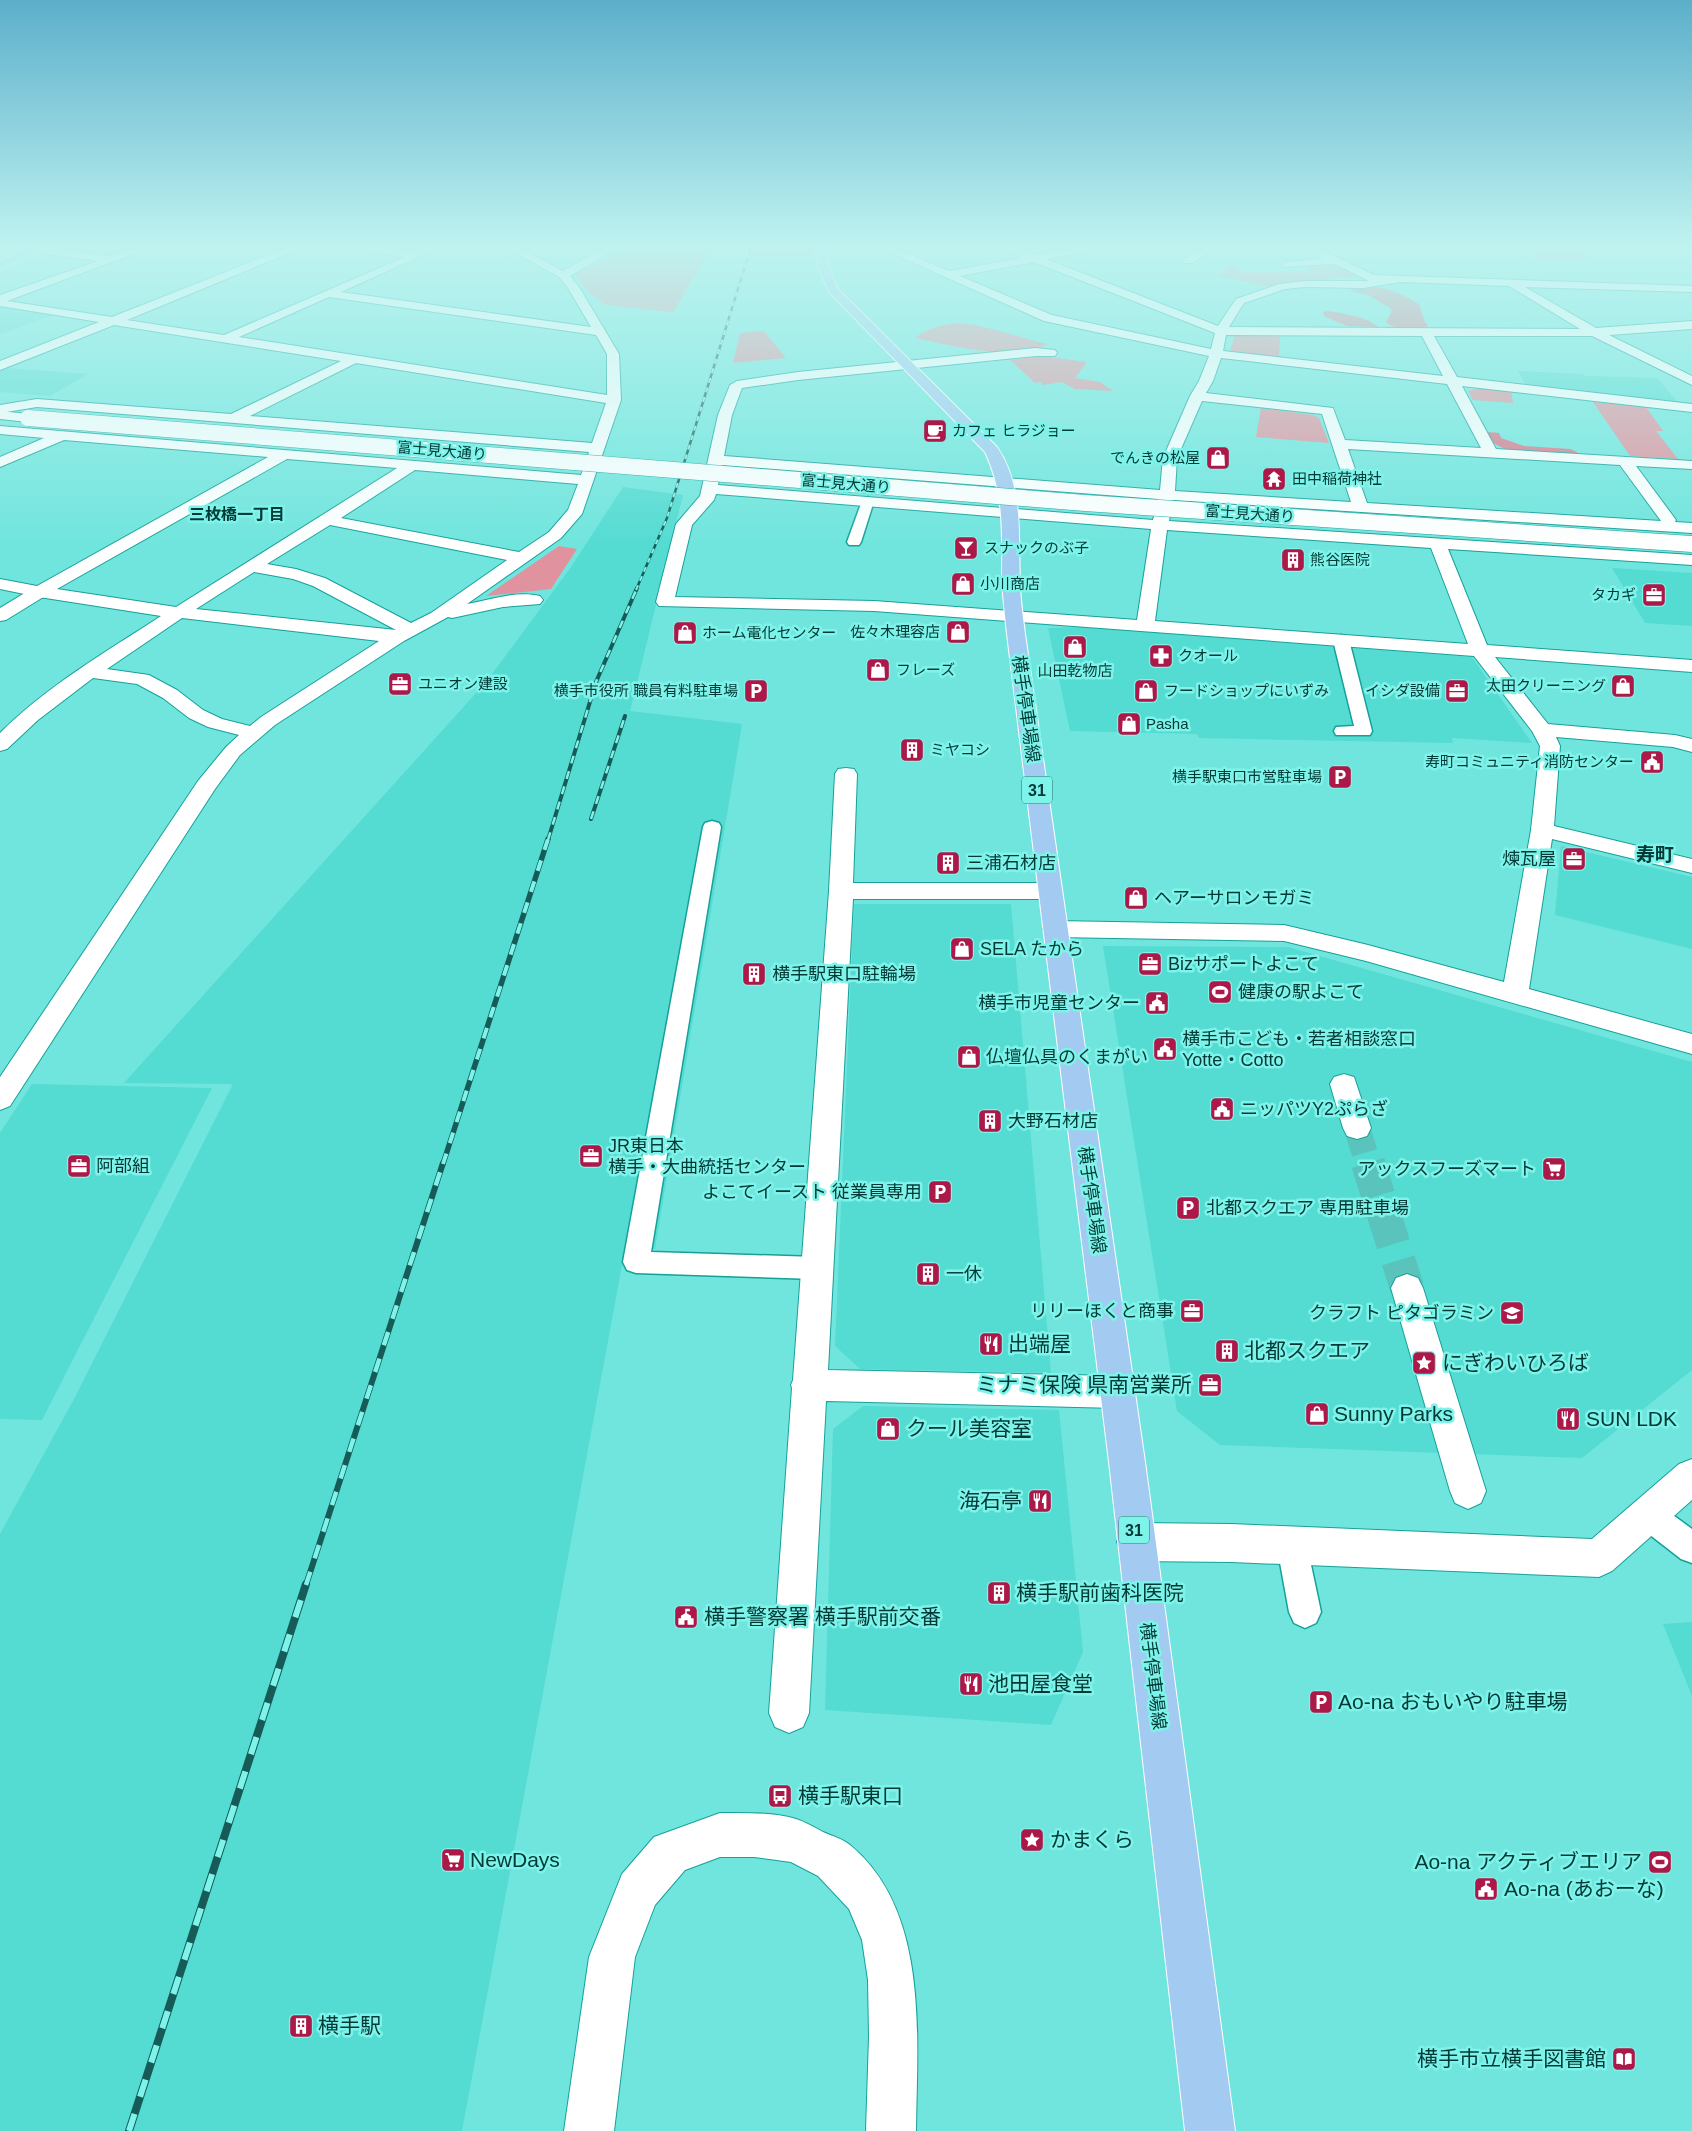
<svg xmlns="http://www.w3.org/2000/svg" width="1692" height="2131" viewBox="0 0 1692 2131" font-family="Helvetica,'Noto Sans JP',sans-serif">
<rect width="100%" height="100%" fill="#70e5dd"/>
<!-- built -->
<path fill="#54dbd2" d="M 53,247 L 135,247 L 118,253 L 105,255 Z
M 0,306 L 53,315 L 0,335 Z
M 7,368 L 88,374 L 50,396 L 0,392 L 0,371 Z
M 1518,371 L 1583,374 L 1585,376 L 1657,378 L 1678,402 L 1526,385 Z
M 623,487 L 683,495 L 630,711 L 742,724 L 655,1249 L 625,1249 L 462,2131 L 0,2131 L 0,1534 L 74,1399 L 233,1084 L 124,1083 L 487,681 L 571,567 Z
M 1612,568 L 1692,573 L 1692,626 L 1645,623 Z
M 1082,627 L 1472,657 L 1532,743 L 1452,738 L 1453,743 L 1199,738 L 1197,734 L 1070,731 L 1048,628 Z
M 1561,846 L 1692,877 L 1692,949 L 1555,915 Z
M 854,904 L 1011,904 L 1051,1373 L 860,1369 L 835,1346 Z
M 1103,946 L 1288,947 L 1692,1062 L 1692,1370 L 1582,1458 L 1220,1445 L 1177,1411 Z
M 32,1084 L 212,1088 L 42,1420 L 0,1419 L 0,1133 Z
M 863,1406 L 1059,1410 L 1083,1652 L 1051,1725 L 825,1710 L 833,1429 Z
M 1692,1622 L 1692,1696 L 1663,1624 Z"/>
<!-- green -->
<path fill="#e0929e" d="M 627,247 L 712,247 L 673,312 L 605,305 L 589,293 L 575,275 Z
M 754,247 L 813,247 L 812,256 L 752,256 Z
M 1579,247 L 1588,259 L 1539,259 L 1532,248 Z
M 1340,264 L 1365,277 L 1327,278 L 1333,283 L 1283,284 L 1270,287 L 1219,276 L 1229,265 L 1235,266 L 1241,272 L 1309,272 L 1309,267 Z
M 957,323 C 987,325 1017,337 1047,344 C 1015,363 951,345 915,338 C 927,328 941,325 957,323 Z
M 764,331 L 786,358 L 733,363 L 740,333 Z
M 1280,334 L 1279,358 L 1234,353 L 1230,350 L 1235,335 Z
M 1041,356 L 1087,362 L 1075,378 L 1100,382 L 1113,391 L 1075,389 L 1062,382 L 1043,385 L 1041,382 L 1035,383 L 1010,360 Z
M 1479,388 L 1511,391 L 1513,403 L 1473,400 L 1468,391 Z
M 1593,402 L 1646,407 L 1663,431 L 1656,431 L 1678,459 L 1630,456 Z
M 1261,408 L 1313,415 L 1319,418 L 1329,443 L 1256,437 Z
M 559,546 L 577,549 L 551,589 L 486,596 Z"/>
<!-- forest -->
<path fill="#db7487" d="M 1374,287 C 1392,288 1404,296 1419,304 L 1425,322 L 1428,326 C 1416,331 1395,331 1386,322 L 1392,311 L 1390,308 L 1368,295 L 1350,291 L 1354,288 Z
M 1327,311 C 1339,312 1370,318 1378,327 L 1347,326 L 1324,316 L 1323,312 Z
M 1488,432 L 1499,433 L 1501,438 L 1524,446 L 1570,449 L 1577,452 L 1577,454 L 1571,455 C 1552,454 1489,457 1488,432 Z"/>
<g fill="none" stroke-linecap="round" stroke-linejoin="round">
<!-- pedestrian-tunnel-far1 -->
<path stroke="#5ac3bc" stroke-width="26" stroke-dasharray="26 13" stroke-linecap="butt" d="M 1357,1128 L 1368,1164"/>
<!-- pedestrian-tunnel -->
<path stroke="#5ac3bc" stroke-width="34" stroke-dasharray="34 17" stroke-linecap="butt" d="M 1368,1163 L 1407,1288"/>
<defs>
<path id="service" d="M 868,497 L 874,501 L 861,542 L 859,545 L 849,545 L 847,542 L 862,501 Z
M 1341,635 L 1346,637 L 1349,640 L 1372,731 L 1370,735 L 1336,735 L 1334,731 L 1336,727 L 1354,726 L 1333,640 L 1336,637 Z
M 712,821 L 719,823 L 721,827 L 651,1252 L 816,1257 L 825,1260 L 829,1268 L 825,1276 L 816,1279 L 636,1273 L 627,1270 L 623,1262 L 703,827 L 705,823 Z
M 1647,1499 L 1658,1504 L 1692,1529 L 1692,1563 L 1681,1559 L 1636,1524 L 1632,1514 L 1636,1504 Z
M 1292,1531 L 1303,1535 L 1307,1546 L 1321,1612 L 1316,1623 L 1305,1628 L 1294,1623 L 1289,1612 L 1277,1546 L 1281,1535 Z"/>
<path id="pedestrian" d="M 1344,1074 L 1354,1077 L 1371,1128 L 1367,1136 L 1357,1139 L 1347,1136 L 1343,1128 L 1330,1084 L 1334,1077 Z
M 1407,1274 L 1418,1278 L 1423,1288 L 1486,1491 L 1481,1503 L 1468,1509 L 1455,1503 L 1450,1491 L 1391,1288 L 1396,1278 Z"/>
<path id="minor" d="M 28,247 L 42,247 L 110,256 L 136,247 L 152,247 L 7,301 L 112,317 L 289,247 L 304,247 L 127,320 L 224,335 L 405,257 L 359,250 L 354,247 L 383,247 L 416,252 L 427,247 L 441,247 L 341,292 L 591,327 L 568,288 L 559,277 L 505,247 L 518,247 L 563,271 L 606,247 L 619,247 L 570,276 L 579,287 L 619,354 L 621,400 L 582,514 L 561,538 L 467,604 C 490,600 517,590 540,596 L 543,600 L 540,604 L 503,607 L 452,618 L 448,617 L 404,641 L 275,725 L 240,755 L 215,789 L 10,1106 L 0,1110 L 0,1077 L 198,781 L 226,747 L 239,735 L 208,727 L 189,718 L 163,698 L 137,684 L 93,678 L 38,720 L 7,749 L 0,751 L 0,733 C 47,686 106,652 161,616 L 39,597 L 0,589 L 0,579 L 37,586 L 268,457 L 64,440 L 0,467 L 0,457 L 44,438 L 0,434 L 0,426 L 581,475 L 589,452 L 37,407 L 0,413 L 0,405 L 37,399 L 231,414 L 341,361 L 114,325 L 0,370 L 0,361 L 99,322 L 0,306 L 0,295 L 98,261 L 32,252 L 28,251 ZM 329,297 L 596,335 L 607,354 L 607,395 L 239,337 ZM 356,363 L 606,403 L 592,443 L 250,416 ZM 287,459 L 397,468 L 176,607 L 57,589 ZM 415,470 L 578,484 L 568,510 L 549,532 L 519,552 L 341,518 ZM 330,525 L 507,560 L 431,613 L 411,623 L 325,578 L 296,569 L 267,564 ZM 254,572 L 293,579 L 313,586 L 396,630 L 196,609 ZM 182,618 L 379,641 L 261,717 L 250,726 L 222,719 L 203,710 L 177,690 L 149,675 L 107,669 Z
M 878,247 L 892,247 L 949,271 L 1022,258 L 1000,247 L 1015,247 L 1035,255 L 1077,247 L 1100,247 L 1095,250 L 1046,259 L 1218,326 L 1236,299 L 1279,284 L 1305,281 L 1369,281 L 1335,264 L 1284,267 L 1283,265 L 1284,263 L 1288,262 L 1323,259 L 1302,247 L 1316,247 L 1374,275 L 1692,286 L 1692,292 L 1525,287 L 1596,328 L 1692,321 L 1692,329 L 1609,335 L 1692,376 L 1692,385 L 1592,336 L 1434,336 L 1457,377 L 1692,404 L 1692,412 L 1462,386 L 1496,449 L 1692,461 L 1692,469 L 1636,466 L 1676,520 L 1675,522 L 1692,523 L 1692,533 L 1173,500 L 1169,521 L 1692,555 L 1692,565 L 1448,549 L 1487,645 L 1692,660 L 1692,672 L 1495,657 L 1548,724 L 1675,735 L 1692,739 L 1692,752 L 1673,747 L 1556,737 L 1560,746 L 1554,826 L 1692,859 L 1692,873 L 1552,839 L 1529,989 L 1692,1034 L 1692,1054 L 1366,961 L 1284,941 L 1055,937 L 1046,935 L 1043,929 L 1046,923 L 1055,921 L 1284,925 L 1368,945 L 1504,982 L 1531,830 L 1540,746 L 1532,731 L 1474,656 L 874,611 L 659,606 L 656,602 L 676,524 L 700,496 L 718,415 L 730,385 L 737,381 L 798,372 L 1035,348 L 1055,350 L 1057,353 L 1055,356 L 1035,356 L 798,380 L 742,388 L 732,415 L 724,456 L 1160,490 L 1163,458 L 1190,396 L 1199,381 L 1209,356 L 1044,321 ZM 1034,262 L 1215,333 L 1211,349 L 1052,315 L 960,276 ZM 1401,282 L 1509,286 L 1580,329 L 1229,327 L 1244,303 L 1285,289 L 1305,287 L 1363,288 ZM 1226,335 L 1422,336 L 1443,376 L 1223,351 ZM 1221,358 L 1447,384 L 1481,448 L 1345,440 L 1333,408 L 1206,393 L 1213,381 ZM 1202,401 L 1322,414 L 1351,502 L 1175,491 L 1177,458 ZM 1348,449 L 1620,465 L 1661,521 L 1367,503 ZM 722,465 L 1158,499 L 1153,520 L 718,485 ZM 716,494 L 1151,529 L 1137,620 L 874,601 L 675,597 L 692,525 L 714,500 ZM 1167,530 L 1431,548 L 1468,644 L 1155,621 Z
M 1204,247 L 1217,247 L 1192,263 L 1184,263 L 1183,261 L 1184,259 Z
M 846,768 L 854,769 L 857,774 L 853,883 L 1050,883 L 1058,886 L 1062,891 L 1058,896 L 1050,899 L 853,899 L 828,1370 L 1117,1376 L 1129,1381 L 1134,1392 L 1129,1403 L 1117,1408 L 826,1401 L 809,1713 L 803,1727 L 789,1733 L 775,1727 L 769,1713 L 792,1388 L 791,1385 L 793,1380 L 829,891 L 835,774 L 838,769 Z
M 720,1813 C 745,1813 772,1812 796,1819 C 805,1822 814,1827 823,1832 C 832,1836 843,1839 850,1845 C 930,1911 917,2038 916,2131 L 866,2131 L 869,2036 L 868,1980 L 862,1940 L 849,1909 L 818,1876 L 791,1862 L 754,1857 L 720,1857 L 685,1870 L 655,1905 L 635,1957 L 614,2131 L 564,2131 L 589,1957 L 622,1874 L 654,1837 Z"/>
<path id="tertiary" d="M 0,411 L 28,414 L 35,418 L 28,422 L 0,419 Z
M 39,587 L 45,588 L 48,592 L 45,596 L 6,620 L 0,621 L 0,608 L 33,588 Z
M 1692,1459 L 1692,1500 L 1612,1571 L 1599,1577 L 1231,1562 L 1136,1561 L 1123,1555 L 1117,1542 L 1123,1529 L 1136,1523 L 1231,1524 L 1592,1539 L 1679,1464 Z"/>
<path id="primary" d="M 819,247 L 829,247 L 827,264 L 838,289 L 997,447 C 1024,486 1018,536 1020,581 C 1020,599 1023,616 1025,634 L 1145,1462 L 1235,2131 L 1185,2131 L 1109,1462 L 1007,634 C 1005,616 1003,598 1002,580 C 1002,535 1005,494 985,452 L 829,292 L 817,264 Z"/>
<path id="trunk" d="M 26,247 L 39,247 L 0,270 L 0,262 Z"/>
</defs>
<!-- service casing -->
<use href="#service" stroke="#15a19a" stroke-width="3"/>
<!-- pedestrian casing -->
<use href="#pedestrian" stroke="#15a19a" stroke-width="2"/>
<!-- minor casing -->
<use href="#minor" stroke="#15a19a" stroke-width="2"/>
<!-- tertiary casing -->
<use href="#tertiary" stroke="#15a19a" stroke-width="2"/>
<!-- primary casing -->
<use href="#primary" stroke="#fff" stroke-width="2"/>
<!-- trunk casing -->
<use href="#trunk" stroke="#fff" stroke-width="2"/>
<!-- service -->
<use href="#service" fill="#fff" fill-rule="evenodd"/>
<!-- pedestrian -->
<use href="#pedestrian" fill="#fff" fill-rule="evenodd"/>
<!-- minor -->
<use href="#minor" fill="#fff" fill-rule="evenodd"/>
<!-- tertiary -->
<use href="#tertiary" fill="#fff" fill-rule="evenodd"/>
<!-- primary -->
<use href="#primary" fill="#a3caf1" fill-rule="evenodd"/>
<!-- trunk -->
<use href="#trunk" fill="#84b8ec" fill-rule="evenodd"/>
<defs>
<path id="rail-far4" d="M 636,590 L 667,518 L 751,247"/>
<path id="rail-far3" d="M 591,819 L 625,716
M 548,840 L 596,682 L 637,588"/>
<path id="rail-far2" d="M 443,1164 L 548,839"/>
<path id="rail-far1" d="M 306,1585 L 443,1163"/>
<path id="rail" d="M 129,2131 L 306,1584"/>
</defs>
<!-- rail-far4 casing -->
<use href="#rail-far4" stroke="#165b57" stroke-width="2.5"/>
<!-- rail-far3 casing -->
<use href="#rail-far3" stroke="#165b57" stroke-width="4"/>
<!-- rail-far2 casing -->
<use href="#rail-far2" stroke="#165b57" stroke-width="5.5"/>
<!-- rail-far1 casing -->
<use href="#rail-far1" stroke="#165b57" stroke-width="6"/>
<!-- rail casing -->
<use href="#rail" stroke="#165b57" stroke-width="8"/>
<!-- rail-far4 -->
<use href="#rail-far4" stroke="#7ef3ea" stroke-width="2" stroke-dasharray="5" stroke-linecap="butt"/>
<!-- rail-far3 -->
<use href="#rail-far3" stroke="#7ef3ea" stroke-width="2.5" stroke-dasharray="8" stroke-linecap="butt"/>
<!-- rail-far2 -->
<use href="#rail-far2" stroke="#7ef3ea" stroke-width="4" stroke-dasharray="11" stroke-linecap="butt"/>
<!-- rail-far1 -->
<use href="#rail-far1" stroke="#7ef3ea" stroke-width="4.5" stroke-dasharray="14" stroke-linecap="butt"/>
<!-- rail -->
<use href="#rail" stroke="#7ef3ea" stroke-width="6" stroke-dasharray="18" stroke-linecap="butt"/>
<defs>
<path id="tertiary-bridge" d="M 28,418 L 1085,503 L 1692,544"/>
</defs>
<!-- tertiary-bridge casing -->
<use href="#tertiary-bridge" stroke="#15a19a" stroke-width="17" stroke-linecap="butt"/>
<!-- tertiary-bridge -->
<use href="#tertiary-bridge" stroke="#fff" stroke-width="16"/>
</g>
<!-- sky -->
<linearGradient id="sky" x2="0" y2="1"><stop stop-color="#5cafcb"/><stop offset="0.45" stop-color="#bff3f0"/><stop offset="1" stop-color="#bff3f0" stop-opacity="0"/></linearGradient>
<rect width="1692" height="546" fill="url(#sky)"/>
<!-- icons -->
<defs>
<symbol id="cafe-square" viewBox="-11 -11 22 22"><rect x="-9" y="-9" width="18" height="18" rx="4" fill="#ac1949" stroke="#7ef3ea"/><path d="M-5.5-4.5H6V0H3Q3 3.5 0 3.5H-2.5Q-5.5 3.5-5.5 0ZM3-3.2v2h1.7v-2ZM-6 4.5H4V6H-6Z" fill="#fff"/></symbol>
<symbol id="shop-square" viewBox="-11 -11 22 22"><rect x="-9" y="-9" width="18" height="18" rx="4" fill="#ac1949" stroke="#7ef3ea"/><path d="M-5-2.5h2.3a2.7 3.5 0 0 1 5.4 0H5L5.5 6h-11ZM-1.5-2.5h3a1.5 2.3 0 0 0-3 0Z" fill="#fff"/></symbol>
<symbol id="temple-square" viewBox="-11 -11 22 22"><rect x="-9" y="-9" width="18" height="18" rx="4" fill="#ac1949" stroke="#7ef3ea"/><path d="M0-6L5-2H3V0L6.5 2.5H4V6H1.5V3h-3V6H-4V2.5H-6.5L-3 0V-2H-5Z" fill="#fff"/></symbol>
<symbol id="bar-square" viewBox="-11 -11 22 22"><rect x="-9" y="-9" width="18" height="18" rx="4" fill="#ac1949" stroke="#7ef3ea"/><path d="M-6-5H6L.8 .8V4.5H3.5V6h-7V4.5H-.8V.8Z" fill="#fff"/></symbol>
<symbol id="building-square" viewBox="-11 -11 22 22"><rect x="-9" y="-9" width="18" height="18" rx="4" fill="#ac1949" stroke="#7ef3ea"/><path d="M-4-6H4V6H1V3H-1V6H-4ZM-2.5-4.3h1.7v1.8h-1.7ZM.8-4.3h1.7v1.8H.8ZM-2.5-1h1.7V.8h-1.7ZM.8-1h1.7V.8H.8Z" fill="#fff"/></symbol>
<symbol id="office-square" viewBox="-11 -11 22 22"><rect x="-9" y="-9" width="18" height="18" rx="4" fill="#ac1949" stroke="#7ef3ea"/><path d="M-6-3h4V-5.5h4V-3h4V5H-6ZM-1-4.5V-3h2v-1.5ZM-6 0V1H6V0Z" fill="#fff"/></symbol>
<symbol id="pharmacy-square" viewBox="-11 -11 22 22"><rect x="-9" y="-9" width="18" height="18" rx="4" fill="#ac1949" stroke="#7ef3ea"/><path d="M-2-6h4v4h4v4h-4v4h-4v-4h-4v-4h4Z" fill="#fff"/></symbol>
<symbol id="parking-square" viewBox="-11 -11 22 22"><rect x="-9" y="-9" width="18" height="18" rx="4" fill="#ac1949" stroke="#7ef3ea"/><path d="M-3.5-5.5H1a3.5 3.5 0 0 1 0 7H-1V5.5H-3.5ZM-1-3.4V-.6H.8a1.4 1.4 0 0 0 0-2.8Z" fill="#fff"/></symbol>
<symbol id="civic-square" viewBox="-11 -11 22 22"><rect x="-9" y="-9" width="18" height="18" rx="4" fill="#ac1949" stroke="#7ef3ea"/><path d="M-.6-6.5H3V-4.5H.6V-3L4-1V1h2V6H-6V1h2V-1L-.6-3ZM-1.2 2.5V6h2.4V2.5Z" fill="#fff"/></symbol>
<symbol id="stadium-square" viewBox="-11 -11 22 22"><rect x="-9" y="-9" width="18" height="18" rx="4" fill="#ac1949" stroke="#7ef3ea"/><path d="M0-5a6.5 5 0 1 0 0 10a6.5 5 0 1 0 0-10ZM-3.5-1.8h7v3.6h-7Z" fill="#fff"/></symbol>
<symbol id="supermarket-square" viewBox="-11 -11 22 22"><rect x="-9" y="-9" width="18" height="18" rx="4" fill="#ac1949" stroke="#7ef3ea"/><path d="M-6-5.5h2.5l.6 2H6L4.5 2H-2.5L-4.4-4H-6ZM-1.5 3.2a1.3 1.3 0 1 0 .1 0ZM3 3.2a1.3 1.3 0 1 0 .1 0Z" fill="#fff"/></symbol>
<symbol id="university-square" viewBox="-11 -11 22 22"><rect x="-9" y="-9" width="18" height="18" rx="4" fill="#ac1949" stroke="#7ef3ea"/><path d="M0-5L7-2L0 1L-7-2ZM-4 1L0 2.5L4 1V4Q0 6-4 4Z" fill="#fff"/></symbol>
<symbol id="restaurant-square" viewBox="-11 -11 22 22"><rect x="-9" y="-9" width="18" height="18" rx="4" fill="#ac1949" stroke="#7ef3ea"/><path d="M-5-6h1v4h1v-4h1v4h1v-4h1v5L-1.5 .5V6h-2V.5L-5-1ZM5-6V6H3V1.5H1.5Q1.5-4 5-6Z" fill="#fff"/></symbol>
<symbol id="sight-square" viewBox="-11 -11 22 22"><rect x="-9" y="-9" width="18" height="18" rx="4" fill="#ac1949" stroke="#7ef3ea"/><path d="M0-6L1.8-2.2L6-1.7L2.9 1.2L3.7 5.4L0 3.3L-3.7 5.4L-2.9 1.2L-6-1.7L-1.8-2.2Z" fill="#fff"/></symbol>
<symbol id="bus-square" viewBox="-11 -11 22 22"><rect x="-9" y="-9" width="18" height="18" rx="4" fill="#ac1949" stroke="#7ef3ea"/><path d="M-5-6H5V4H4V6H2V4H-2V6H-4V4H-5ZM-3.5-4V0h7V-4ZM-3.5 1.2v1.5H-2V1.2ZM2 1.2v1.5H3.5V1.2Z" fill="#fff"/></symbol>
<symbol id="library-square" viewBox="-11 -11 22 22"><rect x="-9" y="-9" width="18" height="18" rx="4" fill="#ac1949" stroke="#7ef3ea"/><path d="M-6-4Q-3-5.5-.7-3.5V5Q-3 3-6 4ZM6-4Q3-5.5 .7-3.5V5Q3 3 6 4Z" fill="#fff"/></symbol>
</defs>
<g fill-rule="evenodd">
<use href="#cafe-square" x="921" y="417" width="28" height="28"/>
<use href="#shop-square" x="1204" y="444" width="28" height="28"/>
<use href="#temple-square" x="1260" y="465" width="28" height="28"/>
<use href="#bar-square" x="952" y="534" width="28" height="28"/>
<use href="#building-square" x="1279" y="546" width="28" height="28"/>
<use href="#shop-square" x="949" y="570" width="28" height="28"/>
<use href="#office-square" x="1640" y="581" width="28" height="28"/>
<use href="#shop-square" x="944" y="618" width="28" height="28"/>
<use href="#shop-square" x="671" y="619" width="28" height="28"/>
<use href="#shop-square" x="1061" y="633" width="28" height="28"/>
<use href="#pharmacy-square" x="1147" y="642" width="28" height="28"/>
<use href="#shop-square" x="864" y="656" width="28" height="28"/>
<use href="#office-square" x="386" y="670" width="28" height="28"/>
<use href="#shop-square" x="1609" y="672" width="28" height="28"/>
<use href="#parking-square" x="742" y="677" width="28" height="28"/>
<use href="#shop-square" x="1132" y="677" width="28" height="28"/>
<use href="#office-square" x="1443" y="677" width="28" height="28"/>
<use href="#shop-square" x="1115" y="710" width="28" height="28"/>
<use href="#building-square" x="898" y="736" width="28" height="28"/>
<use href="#civic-square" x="1638" y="748" width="28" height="28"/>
<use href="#parking-square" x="1326" y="763" width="28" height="28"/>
<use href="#office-square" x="1560" y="845" width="28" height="28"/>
<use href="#building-square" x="934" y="849" width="28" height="28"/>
<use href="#shop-square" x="1122" y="884" width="28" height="28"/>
<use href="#shop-square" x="948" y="935" width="28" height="28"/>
<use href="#office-square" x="1136" y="950" width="28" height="28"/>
<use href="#building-square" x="740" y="960" width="28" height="28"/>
<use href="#stadium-square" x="1206" y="978" width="28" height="28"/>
<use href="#civic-square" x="1143" y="989" width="28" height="28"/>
<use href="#civic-square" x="1151" y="1035" width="28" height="28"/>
<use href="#shop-square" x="955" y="1043" width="28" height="28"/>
<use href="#civic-square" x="1208" y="1095" width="28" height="28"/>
<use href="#building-square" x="976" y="1107" width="28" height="28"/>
<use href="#office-square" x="577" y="1142" width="28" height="28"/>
<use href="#office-square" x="65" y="1152" width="28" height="28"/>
<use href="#supermarket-square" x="1540" y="1155" width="28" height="28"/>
<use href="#parking-square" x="926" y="1178" width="28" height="28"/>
<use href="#parking-square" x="1174" y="1194" width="28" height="28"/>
<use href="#building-square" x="914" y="1260" width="28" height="28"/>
<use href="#office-square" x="1178" y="1297" width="28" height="28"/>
<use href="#university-square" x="1498" y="1299" width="28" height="28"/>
<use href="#restaurant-square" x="977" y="1330" width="28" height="28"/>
<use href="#building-square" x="1213" y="1337" width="28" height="28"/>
<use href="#sight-square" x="1410" y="1349" width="28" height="28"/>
<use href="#office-square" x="1196" y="1371" width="28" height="28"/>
<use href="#shop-square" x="1303" y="1400" width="28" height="28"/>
<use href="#restaurant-square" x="1554" y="1405" width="28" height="28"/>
<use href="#shop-square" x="874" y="1415" width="28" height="28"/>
<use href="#restaurant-square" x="1026" y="1487" width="28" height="28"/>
<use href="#building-square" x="985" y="1579" width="28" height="28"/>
<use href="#civic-square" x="672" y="1603" width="28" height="28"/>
<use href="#restaurant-square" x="957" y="1670" width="28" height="28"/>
<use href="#parking-square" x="1307" y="1688" width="28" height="28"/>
<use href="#bus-square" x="766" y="1782" width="28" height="28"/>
<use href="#sight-square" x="1018" y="1826" width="28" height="28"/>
<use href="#supermarket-square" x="439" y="1846" width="28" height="28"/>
<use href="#stadium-square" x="1646" y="1848" width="28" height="28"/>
<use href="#civic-square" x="1472" y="1875" width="28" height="28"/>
<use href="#building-square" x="287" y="2012" width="28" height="28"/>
<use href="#library-square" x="1610" y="2045" width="28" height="28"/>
</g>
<g text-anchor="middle" stroke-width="5" stroke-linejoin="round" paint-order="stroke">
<!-- far-poi labels -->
<g font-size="15" fill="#003936" stroke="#7ef3ea" text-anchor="start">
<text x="952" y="436">カフェ ヒラジョー</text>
<text x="1200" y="463" text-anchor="end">でんきの松屋</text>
<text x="1292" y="484">田中稲荷神社</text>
<text x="984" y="553">スナックのぶ子</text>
<text x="1310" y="565">熊谷医院</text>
<text x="980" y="589">小川商店</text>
<text x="1636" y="600" text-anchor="end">タカギ</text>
<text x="940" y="637" text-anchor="end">佐々木理容店</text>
<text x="702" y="638">ホーム電化センター</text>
<text x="1178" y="661">クオール</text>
<text x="896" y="675">フレーズ</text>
<text x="1075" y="676" text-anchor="middle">山田乾物店</text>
<text x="418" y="689">ユニオン建設</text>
<text x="1606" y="691" text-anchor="end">太田クリーニング</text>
<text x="738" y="696" text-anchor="end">横手市役所 職員有料駐車場</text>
<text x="1164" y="696">フードショップにいずみ</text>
<text x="1440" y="696" text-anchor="end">イシダ設備</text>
<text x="1146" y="729">Pasha</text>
<text x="930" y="755">ミヤコシ</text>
<text x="1634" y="767" text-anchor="end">寿町コミュニティ消防センター</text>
<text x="1322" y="782" text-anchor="end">横手駅東口市営駐車場</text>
</g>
<!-- far-street labels -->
<g font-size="15" fill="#003936" stroke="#7ef3ea">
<text transform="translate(442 451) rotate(5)" y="5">富士見大通り</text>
<text transform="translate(846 484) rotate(5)" y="5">富士見大通り</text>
<text transform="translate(1250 514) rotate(4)" y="5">富士見大通り</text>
</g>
<!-- far-neighbourhood labels -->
<g font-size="16" font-weight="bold" fill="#003936" stroke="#7ef3ea">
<text x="237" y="520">三枚橋一丁目</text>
</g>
<!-- shield labels -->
<g fill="#7ef3ea" stroke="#26716c" stroke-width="1">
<rect x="1022" y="776.5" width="30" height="27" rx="4"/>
<rect x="1119" y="1516.5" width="30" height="27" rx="4"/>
</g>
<g font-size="16" font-weight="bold" fill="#003936">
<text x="1037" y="796">31</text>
<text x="1134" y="1536">31</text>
</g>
<!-- street labels -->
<g font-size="18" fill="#003936" stroke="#7ef3ea">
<text transform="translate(1026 709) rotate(82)" y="6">横手停車場線</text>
<text transform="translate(1092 1200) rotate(82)" y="6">横手停車場線</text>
<text transform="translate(1153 1676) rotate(83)" y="6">横手停車場線</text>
</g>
<!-- poi labels -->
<g font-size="18" fill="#003936" stroke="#7ef3ea" text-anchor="start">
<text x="1556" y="865" text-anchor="end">煉瓦屋</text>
<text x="966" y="869">三浦石材店</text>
<text x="1154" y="904">ヘアーサロンモガミ</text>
<text x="980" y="955">SELA たから</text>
<text x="1168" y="970">Bizサポートよこて</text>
<text x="772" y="980">横手駅東口駐輪場</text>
<text x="1238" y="998">健康の駅よこて</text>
<text x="1140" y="1009" text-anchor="end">横手市児童センター</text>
<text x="1182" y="1045">横手市こども・若者相談窓口<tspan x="1182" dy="21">Yotte・Cotto</tspan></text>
<text x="986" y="1063">仏壇仏具のくまがい</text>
<text x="1240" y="1115">ニッパツY2ぷらざ</text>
<text x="1008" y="1127">大野石材店</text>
<text x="608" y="1152">JR東日本<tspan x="608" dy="21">横手・大曲統括センター</tspan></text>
<text x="96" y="1172">阿部組</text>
<text x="1536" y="1175" text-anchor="end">アックスフーズマート</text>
<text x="922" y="1198" text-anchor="end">よこてイースト 従業員専用</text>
<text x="1206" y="1214">北都スクエア 専用駐車場</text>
<text x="946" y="1280">一休</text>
<text x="1174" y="1317" text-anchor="end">リリーほくと商事</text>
<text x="1494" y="1319" text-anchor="end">クラフト ピタゴラミン</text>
</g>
<!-- neighbourhood labels -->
<g font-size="19" font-weight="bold" fill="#003936" stroke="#7ef3ea">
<text x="1655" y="861">寿町</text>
</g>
<!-- near-poi labels -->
<g font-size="21" fill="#003936" stroke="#7ef3ea" text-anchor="start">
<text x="1008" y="1351">出端屋</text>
<text x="1244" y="1358">北都スクエア</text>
<text x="1442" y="1370">にぎわいひろば</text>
<text x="1192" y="1392" text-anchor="end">ミナミ保険 県南営業所</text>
<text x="1334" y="1421">Sunny Parks</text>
<text x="1586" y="1426">SUN LDK</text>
<text x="906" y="1436">クール美容室</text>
<text x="1022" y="1508" text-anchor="end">海石亭</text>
<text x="1016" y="1600">横手駅前歯科医院</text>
<text x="704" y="1624">横手警察署 横手駅前交番</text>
<text x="988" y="1691">池田屋食堂</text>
<text x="1338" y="1709">Ao-na おもいやり駐車場</text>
<text x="798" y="1803">横手駅東口</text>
<text x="1050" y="1847">かまくら</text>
<text x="470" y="1867">NewDays</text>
<text x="1642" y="1869" text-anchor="end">Ao-na アクティブエリア</text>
<text x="1504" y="1896">Ao-na (あおーな)</text>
<text x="318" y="2033">横手駅</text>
<text x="1606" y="2066" text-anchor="end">横手市立横手図書館</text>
</g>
</g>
</svg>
